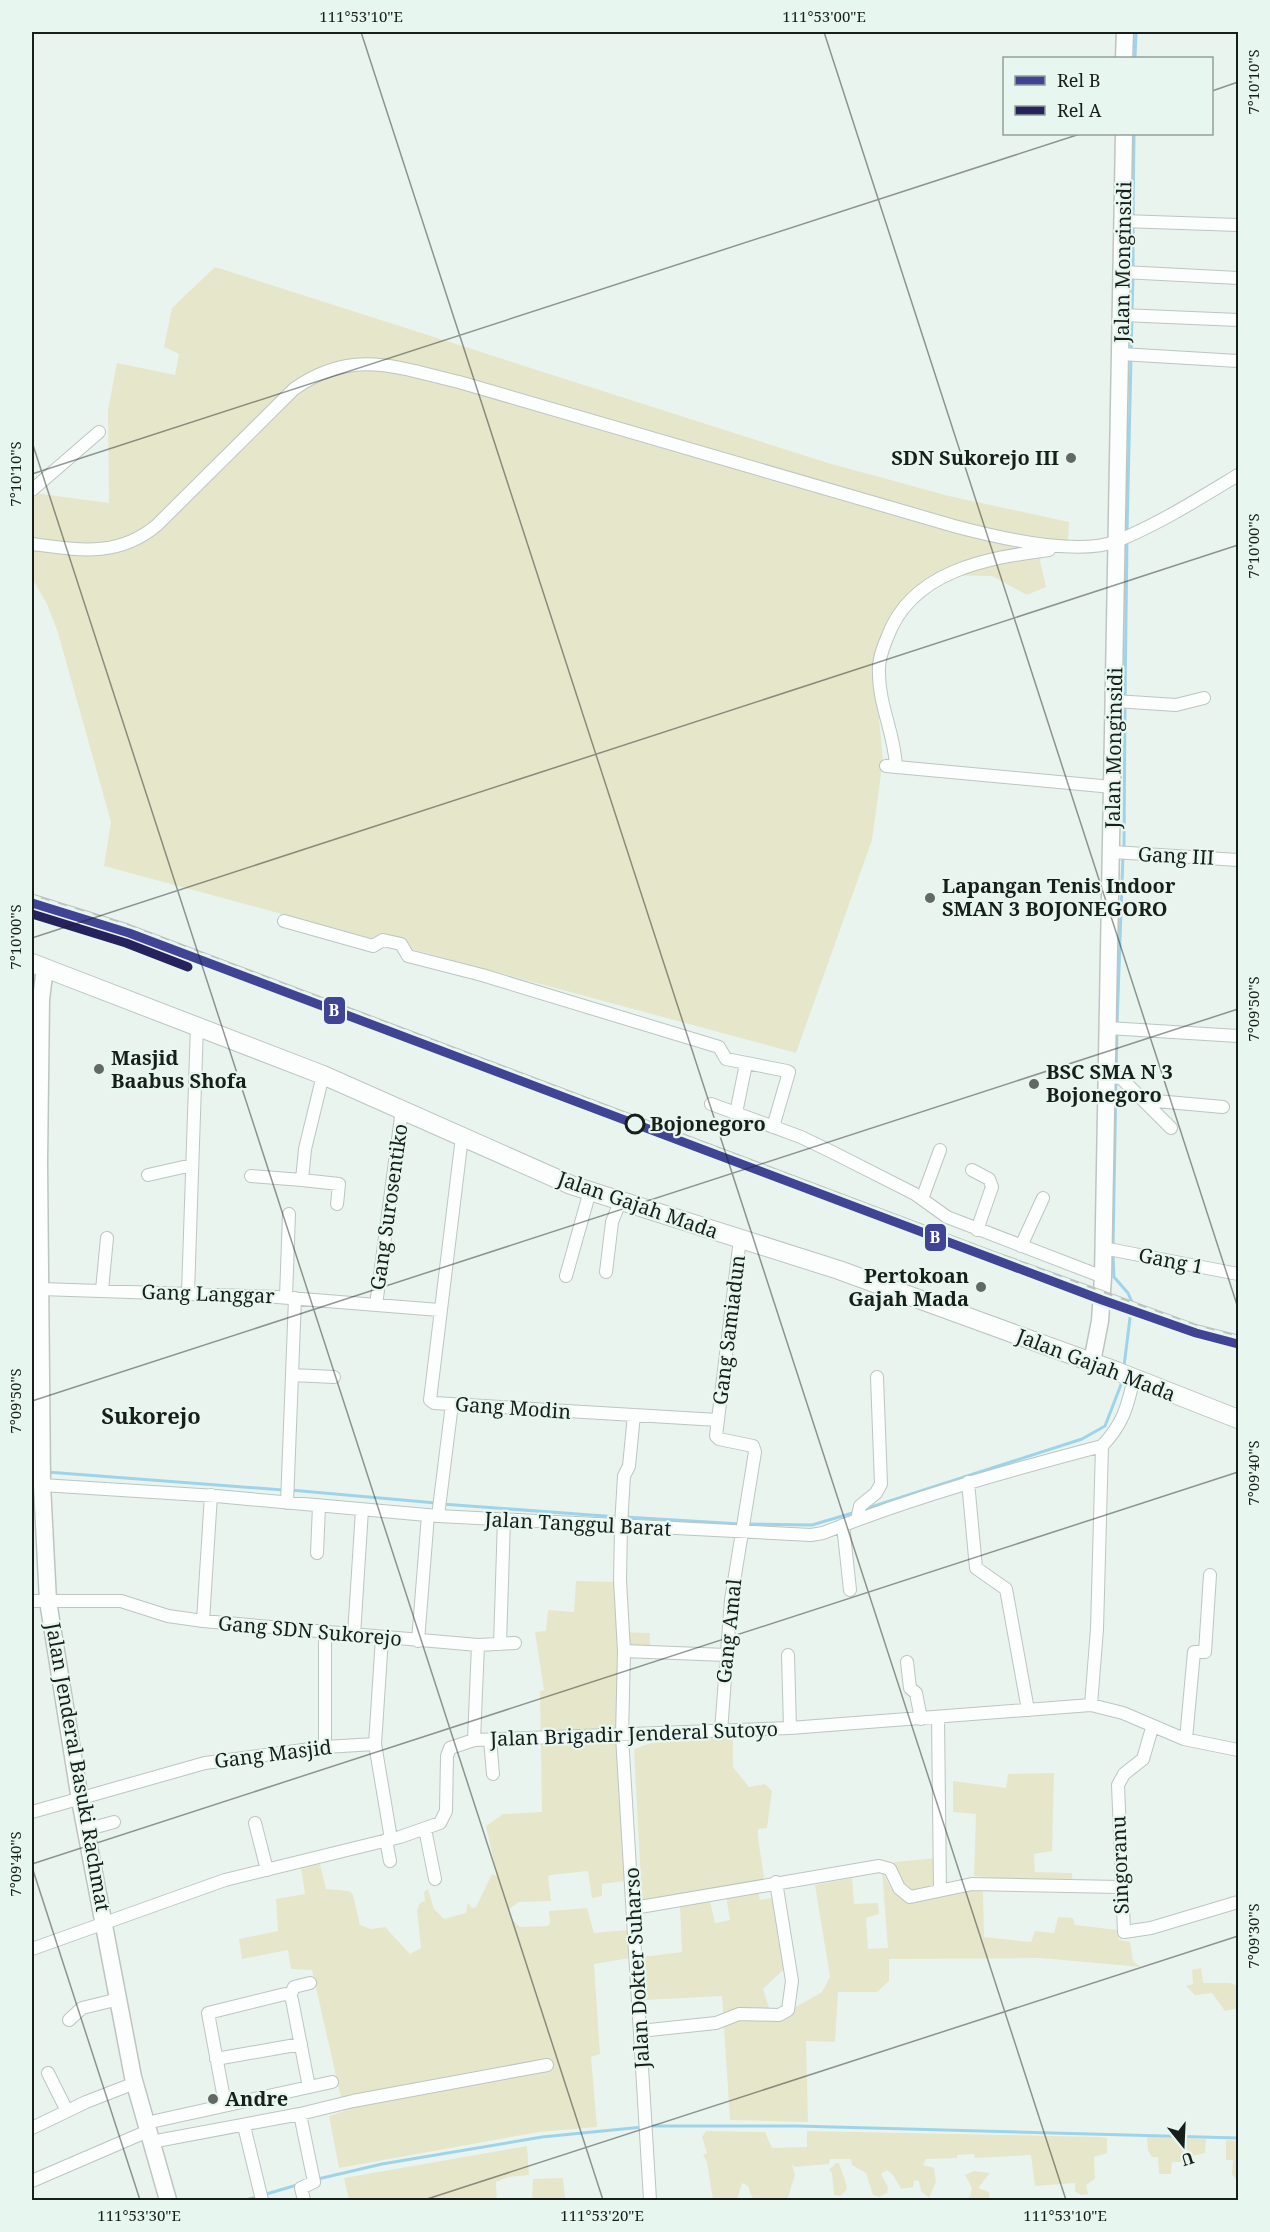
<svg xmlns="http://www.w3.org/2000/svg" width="1270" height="2232" viewBox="0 0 1270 2232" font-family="'Noto Serif',serif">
<rect width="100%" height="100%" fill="#eaf4ef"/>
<!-- green -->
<path fill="#e6e6ca" d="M 215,267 L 828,463 L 949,496 L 1069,522 L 1068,542 L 1046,543 L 1040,561 L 1046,587 L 1027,595 L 992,576 L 937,575 L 891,616 L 876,660 L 875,677 L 883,760 L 872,840 L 796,1053 L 104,866 L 111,822 L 58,633 L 47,604 L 32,578 L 32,495 L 34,493 L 109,503 L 108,410 L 117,363 L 175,375 L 179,354 L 164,347 L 172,308 Z
M 576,1581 L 618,1582 L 623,1632 L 650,1633 L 650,1652 L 622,1651 L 621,1729 L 615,1742 L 618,1746 L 626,1881 L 602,1884 L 602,1896 L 592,1898 L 588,1871 L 551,1875 L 548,1876 L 551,1901 L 519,1902 L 509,1909 L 511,1919 L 520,1927 L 547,1926 L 550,1924 L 549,1911 L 587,1908 L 594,1933 L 628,1930 L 630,1958 L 594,1964 L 600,2054 L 591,2057 L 597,2127 L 539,2132 L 339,2168 L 329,2116 L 344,2111 L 312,1970 L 291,1969 L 288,1950 L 242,1959 L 239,1939 L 278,1931 L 276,1899 L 305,1894 L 301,1868 L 320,1864 L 326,1889 L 349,1891 L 353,1895 L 360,1925 L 371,1929 L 385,1927 L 410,1954 L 421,1948 L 417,1910 L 420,1903 L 425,1901 L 424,1892 L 428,1889 L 434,1909 L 444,1919 L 466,1913 L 468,1903 L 472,1908 L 476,1907 L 492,1874 L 497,1876 L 486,1826 L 503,1814 L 542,1812 L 540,1691 L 544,1690 L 535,1632 L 546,1631 L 548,1610 L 574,1612 Z
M 733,1737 L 733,1767 L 749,1787 L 765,1784 L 772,1791 L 767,1828 L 758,1829 C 757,1840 763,1865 764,1879 L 642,1901 L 634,1749 L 651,1743 Z
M 1054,1773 L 1052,1851 L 1034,1854 L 1035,1872 L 1072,1873 L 1073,1885 L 974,1876 L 976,1814 L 953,1812 L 953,1781 L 1006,1788 L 1008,1774 Z
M 940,1858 L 938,1886 C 926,1890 906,1898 899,1880 C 897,1874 898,1868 894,1862 Z
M 882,1870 L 891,1889 L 908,1901 L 969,1888 L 983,1890 L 984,1937 L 1031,1942 L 1035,1931 L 1054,1933 L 1058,1917 L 1073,1918 L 1075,1925 L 1118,1930 L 1119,1940 L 1130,1942 L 1133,1961 L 1141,1967 L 1041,1958 L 889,1959 L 889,1981 L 877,1992 L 838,1992 L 835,2042 L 806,2041 L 808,2122 L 730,2120 L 722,1996 L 644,2000 L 643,1957 L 682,1952 L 680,1905 L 710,1901 L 715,1923 L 730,1920 L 726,1896 L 758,1890 L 760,1900 L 772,1898 L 785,1965 L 783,1970 L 763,1989 L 773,2020 L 822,1992 L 830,1977 L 815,1885 L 852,1878 L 854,1904 L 878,1903 L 879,1914 L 866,1918 L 868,1949 L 888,1948 Z
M 1201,1968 L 1203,1983 L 1230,1983 L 1238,1986 L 1238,2008 L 1225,2011 L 1212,1993 L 1195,1995 L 1186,1986 L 1193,1984 L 1192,1970 Z
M 706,2131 L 765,2132 L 772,2148 L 807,2147 L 807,2131 L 1100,2137 L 1107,2138 L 1107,2153 L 1094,2157 L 1095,2179 L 1086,2185 L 1088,2194 L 1081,2195 L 1075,2191 L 1075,2183 L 1035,2186 L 1031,2155 L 975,2158 L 974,2154 L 957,2155 L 957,2158 L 926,2159 L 923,2165 L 934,2168 L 936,2182 L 929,2198 L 921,2191 L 919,2181 L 914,2180 L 913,2187 L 901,2189 L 893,2175 L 887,2170 L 881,2174 L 888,2187 L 887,2193 L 879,2197 L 873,2195 L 866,2173 L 852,2165 L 851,2159 L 830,2159 L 829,2164 L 795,2167 L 792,2164 L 795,2175 L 787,2200 L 753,2200 L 748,2186 L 742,2183 L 737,2200 L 713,2200 L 707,2162 L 703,2155 L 707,2153 L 702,2137 Z
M 1147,2137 L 1206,2139 L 1205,2153 L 1188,2157 L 1187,2162 L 1172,2162 L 1171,2174 L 1159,2174 L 1158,2157 L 1152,2157 L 1148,2151 Z
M 1226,2140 L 1238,2141 L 1238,2183 L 1232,2174 L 1233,2160 L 1226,2160 Z
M 527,2146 L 529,2175 L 508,2177 L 496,2182 L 497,2200 L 349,2200 L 344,2178 Z
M 836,2163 L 839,2163 C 841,2169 847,2184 847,2189 L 840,2196 L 834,2195 L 832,2173 L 829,2170 Z
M 974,2171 L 990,2173 L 978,2188 L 989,2192 L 990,2200 L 959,2200 L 970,2197 L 972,2188 L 965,2175 Z
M 563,2178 L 565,2200 L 532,2200 L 533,2179 Z"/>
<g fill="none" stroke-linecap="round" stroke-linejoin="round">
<!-- stream -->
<path stroke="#9ed4e9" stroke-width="3" d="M 1135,58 L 1136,32
M 1133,219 L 1134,134
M 1133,270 L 1133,225
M 1132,312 L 1133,276
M 1131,351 L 1132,318
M 1127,534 L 1131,357
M 1125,699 L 1127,540
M 1124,849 L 1125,705
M 1117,1025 L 1123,855
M 1116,1073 L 1117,1032
M 1113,1247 L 1116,1080
M 1113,1254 L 1114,1277 L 1128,1293 L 1132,1302 L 1124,1366
M 47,1472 L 283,1490
M 290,1490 L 436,1503
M 442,1504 L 618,1517
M 865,1509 L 1082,1439 L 1105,1426 L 1122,1382
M 625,1517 L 741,1524
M 747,1524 L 812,1525 L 856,1512
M 649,2126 L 797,2126 L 1238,2138
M 318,2179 L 382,2164 L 542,2137 L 643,2127
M 263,2195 L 297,2185
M 245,2200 L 257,2197"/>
<defs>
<path id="minor" d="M 1123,221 L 1238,225
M 1123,272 L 1238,278
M 1122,315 L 1238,320
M 1121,354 L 1238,361
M 32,490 L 99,432
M 32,544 C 78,550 118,558 157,525 L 294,389 C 352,348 396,367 459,382 L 954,526 C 995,537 1076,557 1117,541 C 1159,524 1200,498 1238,475
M 1115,701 L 1176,705 L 1204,698
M 886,766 L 1112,787
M 896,767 C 895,735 879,706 879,673 C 878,661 882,650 887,638 C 911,571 986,558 1049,550
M 1113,852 L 1238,860
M 284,921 L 373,946 L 383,940 L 401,944 L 408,956 L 482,975 L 719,1047 L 726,1059 L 787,1071 L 789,1072 L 773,1127
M 1108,1028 L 1238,1036
M 1108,1077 L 1121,1078 L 1171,1128
M 1145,1100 L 1223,1107
M 711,1104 L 801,1137 L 834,1153 L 915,1194 L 947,1217 L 1103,1277
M 736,1113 L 746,1064
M 462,1137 L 430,1400 L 434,1403 L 718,1420
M 972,1170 L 989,1179 L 992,1187 L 977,1230
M 148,1175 L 192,1165
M 251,1176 L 302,1180 L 305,1149 L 323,1075
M 302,1180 L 339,1184 L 337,1204
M 922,1199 L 940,1150
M 1021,1246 L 1043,1198
M 1103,1248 L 1238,1274
M 606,1272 L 612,1222 L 620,1202
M 566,1276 L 590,1191
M 41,1289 L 277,1297 L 439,1310
M 102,1290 L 107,1238
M 188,1293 L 197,1025
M 286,1297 L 289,1214
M 376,1305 L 402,1109
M 292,1375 L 334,1377
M 634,1415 L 629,1466 L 624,1476 L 621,1526 L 620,1580 L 624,1651 L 622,1736 L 650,2200
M 968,1482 L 976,1568 L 1006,1589 L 1028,1710
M 42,1485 L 216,1496 L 438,1516 L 811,1535 L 823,1533 C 914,1497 1007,1471 1102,1446
M 287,1503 L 295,1298
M 438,1516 L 452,1404
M 857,1520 L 860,1506 L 876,1493 L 881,1484 L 877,1377
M 843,1525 L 850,1590
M 317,1553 L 319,1506
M 32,1601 L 121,1601 L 168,1616 L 203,1621 L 478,1645 L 474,1740
M 203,1621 L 211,1495
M 354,1635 L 362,1510
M 418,1641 L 428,1515
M 500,1644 L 504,1519
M 478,1645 L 515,1643
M 624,1651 L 726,1655
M 788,1655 L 790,1728
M 907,1662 L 910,1688 L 916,1693 L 921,1719
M 1091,1705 L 1097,1629 L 1102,1446 C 1123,1424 1127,1408 1134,1378
M 938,1717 L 940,1890
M 1152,1728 L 1143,1759 L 1124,1774 L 1118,1785 L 1124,1932 L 1151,1928 L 1238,1902
M 721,1731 L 731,1600 L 755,1452 L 753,1446 L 719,1439 L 716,1436 L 740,1239
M 1186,1739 L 1194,1652 L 1205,1652 L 1210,1575
M 490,1740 L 493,1774
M 375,1744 L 382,1638
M 325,1747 L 325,1632
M 32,1812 L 205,1763 L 325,1747 L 375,1744 L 391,1839
M 255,1823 L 267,1870
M 425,1829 L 435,1879
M 85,1830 L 114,1822
M 386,1840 L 390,1861
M 634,1908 L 879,1866 L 890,1869 L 899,1888 L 910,1897 L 972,1884 L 1120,1887
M 32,1949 L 225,1880 L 400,1837 L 440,1823 L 446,1811 L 447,1756 L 450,1748 L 474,1740 L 790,1728 L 1091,1705 L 1123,1713 L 1184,1739 L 1238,1750
M 290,1996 L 294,1987 L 310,1983
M 69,2020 L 82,2008 L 119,1999
M 640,2031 L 716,2023 L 739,2014 L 779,2015 L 788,2010 L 792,1981 L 776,1882
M 216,2059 L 301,2044
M 48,2073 L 67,2111
M 225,2104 L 208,2013 L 285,1994 L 290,1996 L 292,2000 L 309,2087
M 300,2114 L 353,2101 L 547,2065
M 146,2123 L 332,2082
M 244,2126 L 262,2200
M 32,2128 L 86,2102 L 135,2083
M 151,2142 L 300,2114 L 314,2182 L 301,2188 L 304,2200
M 32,2181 L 148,2131"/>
<path id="major" d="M 1124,58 L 1125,32
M 45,968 L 41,999 L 39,1162 L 42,1485 L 48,1601 L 80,1800 L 133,2077 L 168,2200
M 1092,1362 L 1100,1321 L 1103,1277 L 1124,134"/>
<path id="highway" d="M 32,963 L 323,1075 L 571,1185 L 839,1270 L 1116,1371 L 1238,1419"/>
</defs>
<!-- minor casing -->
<use href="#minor" stroke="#bdc5c1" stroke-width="14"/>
<!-- major casing -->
<use href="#major" stroke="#bdc5c1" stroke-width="19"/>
<!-- highway casing -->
<use href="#highway" stroke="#bdc5c1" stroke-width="20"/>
<!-- minor -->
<use href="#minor" stroke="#fcfdfd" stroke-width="12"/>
<!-- major -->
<use href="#major" stroke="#fcfdfd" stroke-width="16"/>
<!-- highway -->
<use href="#highway" stroke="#fcfdfd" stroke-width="18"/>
<defs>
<path id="rail" d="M 32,896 L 128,926 L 993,1253 L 1198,1327 L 1238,1337"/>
</defs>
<!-- rail casing -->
<use href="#rail" stroke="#c0c2c0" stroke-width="5"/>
<!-- rail -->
<use href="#rail" stroke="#e7f7ef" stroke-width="3" stroke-dasharray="9" stroke-linecap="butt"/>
<defs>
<path id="rail-1" d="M 32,903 L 129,933 L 1102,1300 L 1196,1333 L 1238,1344"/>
<path id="rail-2" d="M 32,914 L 126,943 L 188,967"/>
</defs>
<!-- rail-1 casing -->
<use href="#rail-1" stroke="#e7f7ef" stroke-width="14"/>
<!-- rail-2 casing -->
<use href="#rail-2" stroke="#e7f7ef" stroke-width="14"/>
<!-- rail-1 -->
<use href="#rail-1" stroke="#414495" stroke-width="9"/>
<!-- rail-2 -->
<use href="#rail-2" stroke="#26225e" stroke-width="9"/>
</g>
<!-- ticks -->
<path fill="none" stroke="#181e1b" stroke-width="1.5" stroke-opacity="0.45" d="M 361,32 L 1066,2200M 824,32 L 1238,1308M 1212,91 L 1238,82M 32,442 L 603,2200M 32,474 L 1080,134M 32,938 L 1238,545M 32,1401 L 1238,1009M 32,1864 L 1238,1472M 32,1867 L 140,2200M 424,2200 L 1238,1936"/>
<!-- markers -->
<g fill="#626965" stroke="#e7f7ef" stroke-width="2">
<circle cx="1071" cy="458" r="6"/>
<circle cx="930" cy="898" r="6"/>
<circle cx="99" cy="1069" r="6"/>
<circle cx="1034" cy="1084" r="6"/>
<circle cx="981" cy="1287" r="6"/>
<circle cx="213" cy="2099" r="6"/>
</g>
<circle fill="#e7f7ef" stroke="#181e1b" stroke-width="3" cx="635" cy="1124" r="9"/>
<g text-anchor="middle" stroke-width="4.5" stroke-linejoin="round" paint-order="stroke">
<!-- street labels -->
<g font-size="20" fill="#181e1b" stroke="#e7f7ef">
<text transform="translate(1123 262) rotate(-89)" y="7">Jalan Monginsidi</text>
<text transform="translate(1114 748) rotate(-89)" y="7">Jalan Monginsidi</text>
<text transform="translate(1176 856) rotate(3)" y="7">Gang III</text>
<text transform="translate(638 1205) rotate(19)" y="7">Jalan Gajah Mada</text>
<text transform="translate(389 1207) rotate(-82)" y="7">Gang Surosentiko</text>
<text transform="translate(1171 1261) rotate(11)" y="7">Gang 1</text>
<text transform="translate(208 1294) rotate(2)" y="7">Gang Langgar</text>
<text transform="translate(729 1330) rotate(-83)" y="7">Gang Samiadun</text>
<text transform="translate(1096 1365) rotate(21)" y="7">Jalan Gajah Mada</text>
<text transform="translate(513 1408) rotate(4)" y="7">Gang Modin</text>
<text transform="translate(578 1524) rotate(3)" y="7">Jalan Tanggul Barat</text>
<text transform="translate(310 1631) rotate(5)" y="7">Gang SDN Sukorejo</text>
<text transform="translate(729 1631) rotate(-84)" y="7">Gang Amal</text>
<text transform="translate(634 1734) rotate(-2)" y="7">Jalan Brigadir Jenderal Sutoyo</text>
<text transform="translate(273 1754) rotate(-7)" y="7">Gang Masjid</text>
<text transform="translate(78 1767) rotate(80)" y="7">Jalan Jenderal Basuki Rachmat</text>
<text transform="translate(1120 1865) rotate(-92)" y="7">Singoranu</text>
<text transform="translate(637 1968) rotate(-93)" y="7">Jalan Dokter Suharso</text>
</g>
<!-- poi labels -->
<g font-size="20" font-weight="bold" fill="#181e1b" stroke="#e7f7ef" text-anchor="start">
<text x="1059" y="465" text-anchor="end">SDN Sukorejo III</text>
<text x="942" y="893">Lapangan Tenis Indoor<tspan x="942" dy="23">SMAN 3 BOJONEGORO</tspan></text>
<text x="111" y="1065">Masjid<tspan x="111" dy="23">Baabus Shofa</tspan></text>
<text x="1046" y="1079">BSC SMA N 3<tspan x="1046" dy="23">Bojonegoro</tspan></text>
<text x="969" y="1283" text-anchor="end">Pertokoan<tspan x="969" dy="23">Gajah Mada</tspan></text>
<text x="225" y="2106">Andre</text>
</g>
<!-- stop labels -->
<g font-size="20" font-weight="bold" fill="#181e1b" stroke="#e7f7ef" text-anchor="start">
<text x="650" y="1131">Bojonegoro</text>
</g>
<!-- quarter labels -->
<g font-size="22" font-weight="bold" fill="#181e1b" stroke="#e7f7ef">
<text x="151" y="1424">Sukorejo</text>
</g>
</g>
<g stroke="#e7f7ef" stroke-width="2">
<rect x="323" y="996" width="23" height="29" rx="6" fill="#414495"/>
<rect x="924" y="1223" width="23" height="29" rx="6" fill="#414495"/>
</g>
<g font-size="16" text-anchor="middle" font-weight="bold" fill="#fff">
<text x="334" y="1016">B</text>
<text x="935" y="1243">B</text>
</g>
<!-- border -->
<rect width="1270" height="2232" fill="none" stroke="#e7f7ef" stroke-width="66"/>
<!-- legend -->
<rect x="1003" y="57" width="210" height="78" fill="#e7f7ef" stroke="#94a09a" stroke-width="1.5"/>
<rect x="1015" y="76" width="30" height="9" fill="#414495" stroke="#94a09a" stroke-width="1.5"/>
<text x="1057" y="87" font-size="18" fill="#181e1b">Rel B</text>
<rect x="1015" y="106" width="30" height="9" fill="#26225e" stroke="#94a09a" stroke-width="1.5"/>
<text x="1057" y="117" font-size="18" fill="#181e1b">Rel A</text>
<!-- north arrow -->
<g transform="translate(1183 2145) rotate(162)" stroke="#e7f7ef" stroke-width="4.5" paint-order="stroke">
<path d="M0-4.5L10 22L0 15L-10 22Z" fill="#181e1b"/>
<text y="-9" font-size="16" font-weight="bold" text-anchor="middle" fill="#181e1b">U</text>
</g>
<rect x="33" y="33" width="1204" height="2166" fill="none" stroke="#181e1b" stroke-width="2"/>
<g font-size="15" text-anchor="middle" fill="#181e1b">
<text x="361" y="22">111°53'10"E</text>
<text x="824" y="22">111°53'00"E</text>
<text transform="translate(1254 82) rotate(-90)" y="5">7°10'10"S</text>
<text transform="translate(16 474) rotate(-90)" y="5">7°10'10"S</text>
<text transform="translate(1254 546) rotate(-90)" y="5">7°10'00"S</text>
<text transform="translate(16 937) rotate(-90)" y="5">7°10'00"S</text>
<text transform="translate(1254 1009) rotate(-90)" y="5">7°09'50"S</text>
<text transform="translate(16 1401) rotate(-90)" y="5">7°09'50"S</text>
<text transform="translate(1254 1473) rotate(-90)" y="5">7°09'40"S</text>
<text transform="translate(16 1864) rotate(-90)" y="5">7°09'40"S</text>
<text transform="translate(1254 1936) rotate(-90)" y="5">7°09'30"S</text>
<text x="139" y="2221">111°53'30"E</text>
<text x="602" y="2221">111°53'20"E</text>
<text x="1065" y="2221">111°53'10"E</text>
</g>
</svg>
